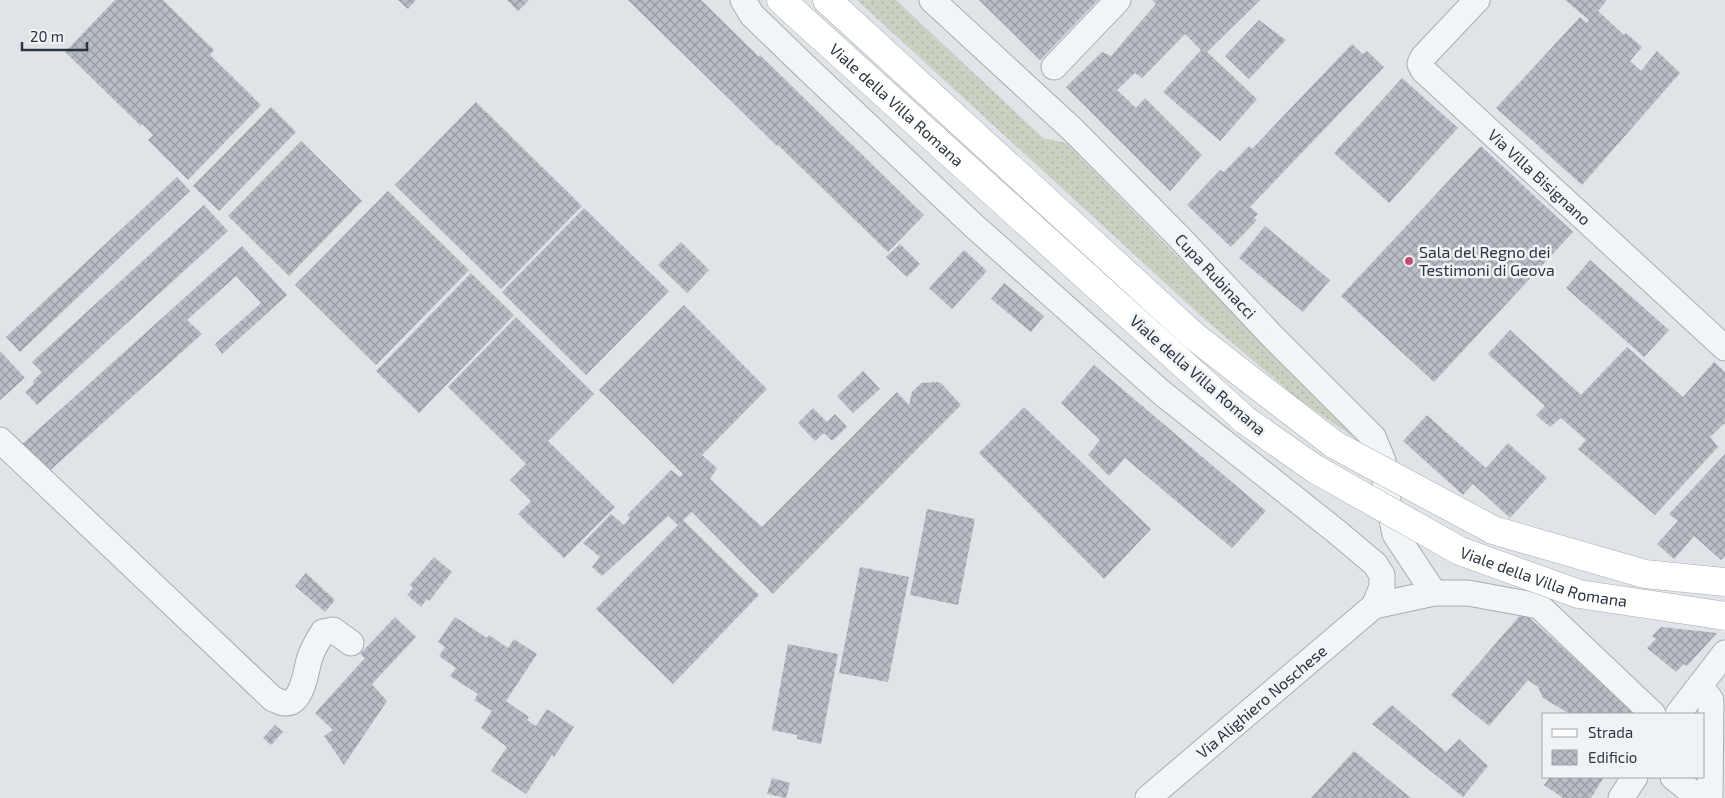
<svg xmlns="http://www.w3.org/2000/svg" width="1725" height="798" viewBox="0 0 1725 798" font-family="'Exo 2',sans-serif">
<defs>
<pattern id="grass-dots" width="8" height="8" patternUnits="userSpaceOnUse" patternTransform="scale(1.25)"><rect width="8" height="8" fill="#c8d1c2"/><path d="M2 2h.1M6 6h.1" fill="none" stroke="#acb4a8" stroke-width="1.8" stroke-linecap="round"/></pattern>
<pattern id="building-cross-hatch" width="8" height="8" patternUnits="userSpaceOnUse" patternTransform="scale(1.25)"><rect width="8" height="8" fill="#b8bec4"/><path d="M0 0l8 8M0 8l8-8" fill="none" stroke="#969ba1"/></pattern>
</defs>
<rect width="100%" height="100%" fill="#e0e4e8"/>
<!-- grass -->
<path fill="url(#grass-dots)" d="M 857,0 L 896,0 L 1043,138 L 1066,143 L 1273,354 L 1375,452 L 1297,398 L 1201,316 Z"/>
<!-- building -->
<path fill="url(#building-cross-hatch)" d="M 115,0 L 163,0 L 214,50 L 210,55 L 261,105 L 188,180 L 148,140 L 153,135 L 142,124 L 141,126 L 65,52 Z
M 398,0 L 416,0 L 408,9 Z
M 507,0 L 529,0 L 518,11 Z
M 628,0 L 701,0 L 759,57 L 760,55 L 924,215 L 888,252 L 778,145 L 777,146 Z
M 979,0 L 1098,0 L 1040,60 Z
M 1152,0 L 1260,0 L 1207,52 L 1257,99 L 1220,141 L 1163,92 L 1201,50 L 1185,34 L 1142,78 L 1135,73 L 1117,90 L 1136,108 L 1145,98 L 1202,155 L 1170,191 L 1066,87 L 1102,52 L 1111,56 L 1156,4 Z
M 1565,0 L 1607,0 L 1598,11 L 1624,35 L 1626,33 L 1642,47 L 1630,61 L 1641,71 L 1657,51 L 1680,73 L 1582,185 L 1496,108 L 1580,17 L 1587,23 L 1589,20 Z
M 1259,20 L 1286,40 L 1249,79 L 1225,56 Z
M 1352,44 L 1363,54 L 1367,51 L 1384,67 L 1250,207 L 1258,214 L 1254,218 L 1257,220 L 1231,247 L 1187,205 L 1220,170 L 1224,172 L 1249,146 L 1252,149 Z
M 1402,78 L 1458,128 L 1389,203 L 1334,153 Z
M 476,102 L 582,206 L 501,289 L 395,185 Z
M 271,107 L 296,132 L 219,211 L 193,186 Z
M 301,141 L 362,201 L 289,276 L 228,216 Z
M 1481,146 L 1573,232 L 1434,382 L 1341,296 Z
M 177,177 L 190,191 L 20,352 L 6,337 Z
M 388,191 L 469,270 L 376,365 L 295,285 Z
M 204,205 L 228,231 L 37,405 L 25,392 L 34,384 L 33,381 L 42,372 L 32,362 Z
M 584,208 L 669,291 L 586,375 L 502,292 Z
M 1265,226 L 1330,280 L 1303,312 L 1239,258 Z
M 681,242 L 709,270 L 687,293 L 658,265 Z
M 900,244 L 920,264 L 907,277 L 886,257 Z
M 242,246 L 287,295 L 222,354 L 215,344 L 261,303 L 236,276 L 187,320 L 202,334 L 46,474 L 20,446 Z
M 964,250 L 987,271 L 952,309 L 929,288 Z
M 1590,260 L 1669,330 L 1644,357 L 1566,288 Z
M 471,273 L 514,315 L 419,413 L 376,371 Z
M 1004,283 L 1044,316 L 1031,332 L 991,299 Z
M 684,305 L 767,389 L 702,455 L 717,468 L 710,479 L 762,527 L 897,392 L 909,405 L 912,392 L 921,383 L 937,382 L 941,383 L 961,405 L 773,594 L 692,512 L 683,520 L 759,595 L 673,684 L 596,609 L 678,525 L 668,516 L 602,576 L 592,567 L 600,557 L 583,543 L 611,514 L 624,525 L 630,518 L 627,515 L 671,470 L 680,477 L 683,474 L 599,390 Z
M 516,317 L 594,394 L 548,441 L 615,507 L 564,558 L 518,514 L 531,501 L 510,480 L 526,464 L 448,387 Z
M 1510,330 L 1581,395 L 1627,347 L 1683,397 L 1714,362 L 1725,372 L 1725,423 L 1710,437 L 1718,447 L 1655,515 L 1578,449 L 1586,440 L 1561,418 L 1550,427 L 1536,415 L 1545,406 L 1488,354 Z
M 0,351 L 25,378 L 0,400 Z
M 1094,365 L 1266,511 L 1232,548 L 1125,458 L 1109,476 L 1088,455 L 1100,440 L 1061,403 Z
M 863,371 L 880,389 L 853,413 L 837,396 Z
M 1024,407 L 1151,529 L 1104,579 L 979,453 Z
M 813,408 L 827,422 L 835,414 L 847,427 L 832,441 L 824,433 L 815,441 L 798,423 Z
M 1427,415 L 1486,468 L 1508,443 L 1547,478 L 1510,518 L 1473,484 L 1463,495 L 1403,441 Z
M 1725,454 L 1725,556 L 1721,560 L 1694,536 L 1674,559 L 1657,544 L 1678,521 L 1669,514 Z
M 927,509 L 975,519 L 958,605 L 910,595 Z
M 434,557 L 452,572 L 429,601 L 427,599 L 421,607 L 407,595 L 413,588 L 410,585 Z
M 860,567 L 909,577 L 888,682 L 839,673 Z
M 306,573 L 335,600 L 325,612 L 295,586 Z
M 1523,612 L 1613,693 L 1640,714 L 1570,714 L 1543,698 L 1538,687 L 1528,680 L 1489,726 L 1451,695 Z
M 395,617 L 416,637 L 372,684 L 387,701 L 344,765 L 324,736 L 333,730 L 315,713 L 365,658 L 360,654 Z
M 455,617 L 487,638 L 489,635 L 508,648 L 514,639 L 537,654 L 506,701 L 529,717 L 527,720 L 536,726 L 547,709 L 574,727 L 554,757 L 552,755 L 526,794 L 491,771 L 507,747 L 481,728 L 492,711 L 474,700 L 478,694 L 450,676 L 456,668 L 439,656 L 445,647 L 438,642 Z
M 1661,627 L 1717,633 L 1687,666 L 1684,664 L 1676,672 L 1647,648 L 1656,639 L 1652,636 Z
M 788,644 L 838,654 L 821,744 L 797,739 L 797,735 L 772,730 Z
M 1392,705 L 1446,752 L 1459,739 L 1488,766 L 1463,797 L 1372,724 Z
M 275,725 L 283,732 L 271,745 L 263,738 Z
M 1354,751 L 1411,798 L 1311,798 Z
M 1550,777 L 1604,777 L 1591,798 L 1563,798 L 1544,785 Z
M 772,778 L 790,783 L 786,798 L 767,794 Z"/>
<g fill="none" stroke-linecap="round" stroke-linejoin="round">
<defs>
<g id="minor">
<path d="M 743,0 L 752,15 L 810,71 L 974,226 L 1162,393 L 1337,532 L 1375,564 L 1382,575 L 1382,587 L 1374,606"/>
<path id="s1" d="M 932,0 L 1073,130 L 1179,237 L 1270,334 L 1373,437 L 1383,461 L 1386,491 L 1395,534 L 1434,593"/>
<path id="s2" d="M 1477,0 L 1423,57 L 1420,64 L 1423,70 L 1725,348"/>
<path d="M 1054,67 L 1118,0"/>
<path d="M 0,440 L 273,699 C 277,700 281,703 285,703 C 303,704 306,669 310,657 C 313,648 318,640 323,632 L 333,630 L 351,643"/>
<path d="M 1700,686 L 1711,700 L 1710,798"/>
<path d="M 1678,714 L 1725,653"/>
<path d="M 1673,777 L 1699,798"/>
<path id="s3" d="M 1148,798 L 1374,606 L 1434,593 L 1468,593 L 1539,606 L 1653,714"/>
<path d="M 1621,798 L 1635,777"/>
</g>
<g id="secondary">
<path id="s4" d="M 781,0 L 1245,420"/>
<path d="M 827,0 L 1194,336 L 1249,379"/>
</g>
</defs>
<!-- minor casing -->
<use href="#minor" stroke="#a6acb2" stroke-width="27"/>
<!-- secondary casing -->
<use href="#secondary" stroke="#a6acb2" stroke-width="29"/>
<!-- minor -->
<use href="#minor" stroke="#f2f5f7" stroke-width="25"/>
<!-- secondary -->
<use href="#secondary" stroke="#fff" stroke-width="28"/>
<defs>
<g id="secondary-bridge">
<path d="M 1249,379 L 1335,445 L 1493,530 L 1645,574 L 1725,582"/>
<path id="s5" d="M 1245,420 L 1315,469 L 1460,551 L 1579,594 L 1725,616"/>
</g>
</defs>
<!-- secondary-bridge casing -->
<use href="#secondary-bridge" stroke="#a6acb2" stroke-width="29" stroke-linecap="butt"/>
<!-- secondary-bridge -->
<use href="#secondary-bridge" stroke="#fff" stroke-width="28"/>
</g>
<!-- markers -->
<circle fill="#c44e72" stroke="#eff3f6" stroke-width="2" cx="1409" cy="261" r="5"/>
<g text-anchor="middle" stroke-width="5" stroke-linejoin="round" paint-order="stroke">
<!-- street labels -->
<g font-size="16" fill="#2a343e" stroke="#eff3f6">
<text dy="6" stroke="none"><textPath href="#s4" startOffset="156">Viale della Villa Romana</textPath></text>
<text dy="6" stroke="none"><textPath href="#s2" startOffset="251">Via Villa Bisignano</textPath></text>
<text dy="6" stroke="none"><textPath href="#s1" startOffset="396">Cupa Rubinacci</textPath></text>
<text transform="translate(1198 375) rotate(41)" y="6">Viale della Villa Romana</text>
<text dy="6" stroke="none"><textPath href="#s5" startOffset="340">Viale della Villa Romana</textPath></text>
<text dy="6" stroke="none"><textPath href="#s3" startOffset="149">Via Alighiero Noschese</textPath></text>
</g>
<!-- poi labels -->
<g font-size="16" fill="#2a343e" stroke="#eff3f6" text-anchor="start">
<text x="1419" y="258">Sala del Regno dei<tspan x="1419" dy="18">Testimoni di Geova</tspan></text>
</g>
</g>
<!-- legend -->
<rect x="1542" y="713" width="162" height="65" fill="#eff3f6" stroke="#a0a7ac"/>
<rect x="1552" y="729" width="25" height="8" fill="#ffffff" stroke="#a0a7ac"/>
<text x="1588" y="738" font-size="15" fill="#2a343e">Strada</text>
<rect x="1552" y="750" width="25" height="15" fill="url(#building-cross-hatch)" stroke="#a0a7ac"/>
<text x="1588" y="763" font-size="15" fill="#2a343e">Edificio</text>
<!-- scale -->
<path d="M22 42v8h65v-8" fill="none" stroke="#2a343e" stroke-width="2.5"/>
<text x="30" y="42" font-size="15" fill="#2a343e" stroke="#eff3f6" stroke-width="4" paint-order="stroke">20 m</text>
</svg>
